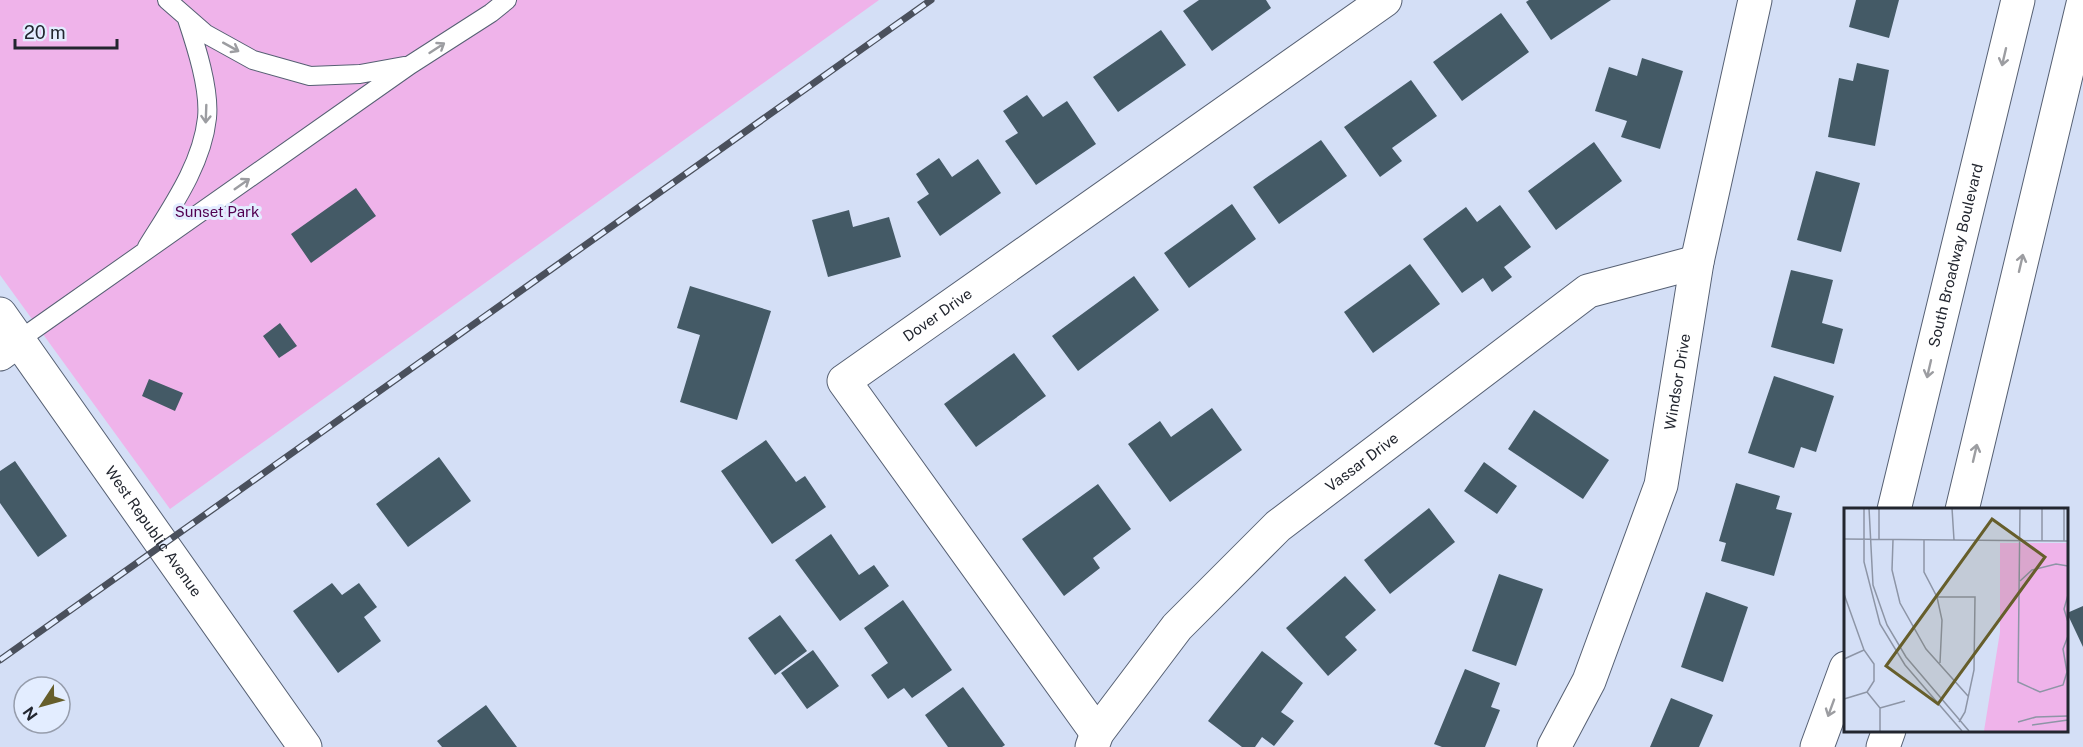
<svg xmlns="http://www.w3.org/2000/svg" width="2083" height="747" viewBox="0 0 2083 747" font-family="'Public Sans',sans-serif">
<rect width="100%" height="100%" fill="#d4dff6"/>
<!-- green -->
<path fill="#efb3ea" d="M 0,0 L 879,0 L 170,509 L 0,275 Z"/>
<!-- building -->
<path fill="#445a66" d="M 1199,0 L 1266,0 L 1271,8 L 1212,51 L 1183,11 Z
M 1529,0 L 1611,0 L 1551,40 L 1526,2 Z
M 1856,0 L 1899,0 L 1889,38 L 1849,27 Z
M 1501,13 L 1529,52 L 1462,101 L 1433,62 Z
M 1161,30 L 1186,65 L 1118,112 L 1093,77 Z
M 1642,58 L 1683,71 L 1660,149 L 1621,137 L 1627,121 L 1595,111 L 1609,67 L 1637,76 Z
M 1857,63 L 1889,70 L 1875,146 L 1828,137 L 1839,78 L 1853,81 Z
M 1411,80 L 1437,116 L 1392,148 L 1402,161 L 1380,177 L 1344,127 Z
M 1027,95 L 1043,117 L 1067,101 L 1096,144 L 1036,185 L 1005,141 L 1018,133 L 1003,111 Z
M 1321,140 L 1347,176 L 1279,224 L 1253,187 Z
M 1594,142 L 1622,181 L 1556,230 L 1528,191 Z
M 939,158 L 952,177 L 978,159 L 1001,193 L 940,236 L 917,202 L 929,194 L 916,174 Z
M 1816,171 L 1860,183 L 1841,252 L 1797,240 Z
M 356,188 L 376,216 L 311,263 L 291,234 Z
M 1232,204 L 1256,239 L 1189,288 L 1164,253 Z
M 1500,205 L 1531,247 L 1504,267 L 1512,277 L 1492,292 L 1483,278 L 1462,293 L 1423,239 L 1466,207 L 1477,222 Z
M 849,210 L 853,227 L 889,217 L 901,257 L 828,277 L 812,220 Z
M 1410,264 L 1440,304 L 1373,353 L 1344,312 Z
M 1791,270 L 1833,280 L 1822,323 L 1843,329 L 1834,364 L 1771,347 Z
M 1134,276 L 1159,310 L 1078,371 L 1052,336 Z
M 690,286 L 771,311 L 737,420 L 680,402 L 700,335 L 677,328 Z
M 280,323 L 297,346 L 279,358 L 263,336 Z
M 1014,353 L 1046,396 L 976,447 L 944,404 Z
M 1774,376 L 1834,396 L 1816,452 L 1801,447 L 1794,468 L 1748,453 Z
M 149,379 L 183,393 L 175,411 L 142,396 Z
M 1212,408 L 1242,450 L 1170,502 L 1128,444 L 1160,421 L 1171,437 Z
M 1534,410 L 1609,460 L 1583,499 L 1508,449 Z
M 766,440 L 796,482 L 805,476 L 826,507 L 772,544 L 721,471 Z
M 439,457 L 471,501 L 408,547 L 376,504 Z
M 15,461 L 67,536 L 38,557 L 0,503 L 0,471 Z
M 1484,462 L 1517,486 L 1497,514 L 1464,491 Z
M 1736,483 L 1780,496 L 1776,509 L 1792,513 L 1774,576 L 1721,561 L 1726,543 L 1719,541 Z
M 1098,484 L 1131,529 L 1093,558 L 1100,568 L 1064,596 L 1022,539 Z
M 1429,508 L 1455,542 L 1390,594 L 1364,560 Z
M 831,534 L 859,575 L 874,565 L 889,586 L 840,621 L 795,560 Z
M 1499,574 L 1543,589 L 1516,666 L 1472,651 Z
M 1345,576 L 1376,610 L 1345,637 L 1357,650 L 1328,676 L 1286,628 Z
M 332,583 L 342,595 L 359,583 L 377,607 L 364,617 L 381,641 L 338,673 L 293,611 Z
M 1706,592 L 1748,607 L 1723,682 L 1681,667 Z
M 903,600 L 952,670 L 912,698 L 904,688 L 888,699 L 871,675 L 888,663 L 864,628 Z
M 2083,606 L 2083,647 L 2067,613 Z
M 780,615 L 807,651 L 775,675 L 748,638 Z
M 813,650 L 839,686 L 807,709 L 781,673 Z
M 1262,651 L 1303,683 L 1281,712 L 1294,721 L 1274,746 L 1262,737 L 1255,747 L 1242,747 L 1208,721 Z
M 1465,669 L 1500,683 L 1491,707 L 1500,710 L 1485,747 L 1442,747 L 1434,744 Z
M 963,687 L 1005,745 L 1002,747 L 948,747 L 925,715 Z
M 1671,698 L 1713,715 L 1699,747 L 1650,747 Z
M 486,705 L 517,747 L 442,747 L 437,741 Z"/>
<g fill="none" stroke-linecap="round" stroke-linejoin="round">
<defs>
<path id="lane" d="M 167,0 L 206,34 L 253,60 L 310,76 L 360,74 L 404,66
M 147,247 C 171,208 202,165 207,118 C 210,89 196,46 187,19
M 19,340 L 410,65 L 491,13 L 507,0"/>
<g id="street">
<path d="M 0,354 L 19,340"/>
<path id="s1" d="M 1097,733 L 844,381 L 1385,0"/>
<path id="s2" d="M 1092,747 L 1097,733 L 1177,627 L 1278,526 L 1588,291 L 1697,262"/>
<path id="s3" d="M 1554,747 L 1589,681 L 1661,485 L 1697,262 L 1755,0"/>
</g>
<g id="secondary">
<path id="s4" d="M 0,314 L 305,747"/>
<path id="s5" d="M 1894,510 L 2018,0"/>
<path d="M 1962,510 L 2083,4"/>
<path d="M 1817,747 L 1846,668"/>
<path d="M 1883,747 L 1889,730"/>
</g>
</defs>
<!-- lane casing -->
<use href="#lane" stroke="#566073" stroke-width="20"/>
<!-- street casing -->
<use href="#street" stroke="#566073" stroke-width="35"/>
<!-- secondary casing -->
<use href="#secondary" stroke="#566073" stroke-width="35"/>
<!-- lane -->
<use href="#lane" stroke="#fff" stroke-width="18"/>
<!-- street -->
<use href="#street" stroke="#fff" stroke-width="33"/>
<!-- secondary -->
<use href="#secondary" stroke="#fff" stroke-width="33"/>
<defs>
<path id="rail" d="M 0,660 L 931,0"/>
</defs>
<!-- rail casing -->
<use href="#rail" stroke="#4a505c" stroke-width="7"/>
<!-- rail -->
<use href="#rail" stroke="#e3edff" stroke-width="4.5" stroke-dasharray="14" stroke-linecap="butt"/>
</g>
<!-- one-way arrows -->
<defs><path id="oneway-shaft" d="M-6 0H5M1.5-3L5.5 0L1.5 3" fill="none" stroke-width="1.6" stroke-linecap="round" stroke-linejoin="round" transform="scale(1.5)"/></defs>
<g stroke="#9c9da1">
<use href="#oneway-shaft" transform="translate(231 47) rotate(29)"/>
<use href="#oneway-shaft" transform="translate(437 48) rotate(-33)"/>
<use href="#oneway-shaft" transform="translate(2004 57) rotate(103)"/>
<use href="#oneway-shaft" transform="translate(206 114) rotate(92)"/>
<use href="#oneway-shaft" transform="translate(242 184) rotate(-35)"/>
<use href="#oneway-shaft" transform="translate(2021 263) rotate(-77)"/>
<use href="#oneway-shaft" transform="translate(1929 369) rotate(103)"/>
<use href="#oneway-shaft" transform="translate(1975 453) rotate(-77)"/>
<use href="#oneway-shaft" transform="translate(1831 708) rotate(110)"/>
</g>
<g text-anchor="middle" stroke-width="6" stroke-linejoin="round" paint-order="stroke">
<!-- park labels -->
<g font-size="15" fill="#510050" stroke="#e3edff">
<text x="217" y="217">Sunset Park</text>
</g>
<!-- street labels -->
<g font-size="15" fill="#22262f" stroke="#e3edff">
<text dy="5" stroke="none"><textPath href="#s5" startOffset="262">South Broadway Boulevard</textPath></text>
<text dy="5" stroke="none"><textPath href="#s1" startOffset="548">Dover Drive</textPath></text>
<text dy="5" stroke="none"><textPath href="#s3" startOffset="388">Windsor Drive</textPath></text>
<text dy="5" stroke="none"><textPath href="#s2" startOffset="396">Vassar Drive</textPath></text>
<text dy="5" stroke="none"><textPath href="#s4" startOffset="266">West Republic Avenue</textPath></text>
</g>
</g>
<!-- overview -->
<g transform="translate(1844 508)">
<rect width="224" height="224" fill="#d4dff6"/>
<path d="M 156,35 L 223,35 L 223,223 L 140,223 L 156,124 Z" fill="#efb3ea"/>
<path fill="none" stroke="#8d95a6" stroke-width="1.5" d="M 20,0 L 20,54 L 36,116 L 61,157 L 118,223M 25,0 L 29,77 L 43,117 L 62,149 L 125,223M 108,0 L 110,32M 176,0 L 174,174 L 196,184 L 219,177 L 223,164 L 219,141 L 224,128M 0,31 L 224,33M 35,32 L 35,0M 49,32 L 48,62 L 56,95 L 82,141 L 124,188M 80,32 L 80,64 L 93,89 L 98,112 L 96,155M 198,33 L 198,0M 220,33 L 220,0M 176,73 L 188,62 L 212,56 L 224,58M 0,86 L 20,142 L 30,156 L 30,173 L 23,184M 224,87 L 220,101 L 224,114M 93,89 L 131,89 L 130,162 L 121,204 L 115,214M 0,151 L 20,142M 23,184 L 36,200 L 36,223M 0,191 L 23,184M 36,200 L 61,193M 174,214 L 192,209 L 224,208M 188,217 L 224,212"/>
<path fill="#665e2b" fill-opacity="0.15" stroke="#665e2b" stroke-width="3" d="M 148,11 L 201,49 L 94,196 L 42,158 Z"/>
<rect width="224" height="224" fill="none" stroke="#22262f" stroke-width="3"/>
</g>
<!-- north arrow -->
<g transform="translate(42 705) rotate(234)"><circle r="28" fill="#e3edff" stroke="#969dac" stroke-width="1.5"/>
<path d="M0-4.5L10 22L0 15L-10 22Z" fill="#665e2b"/>
<text y="-9" font-size="16" font-weight="bold" text-anchor="middle" fill="#22262f">N</text>
</g>
<!-- scale -->
<path d="M15 39v9h102v-9" fill="none" stroke="#22262f" stroke-width="3"/>
<text x="24" y="39" font-size="18" fill="#22262f" stroke="#e3edff" stroke-width="4.5" paint-order="stroke">20 m</text>
</svg>
